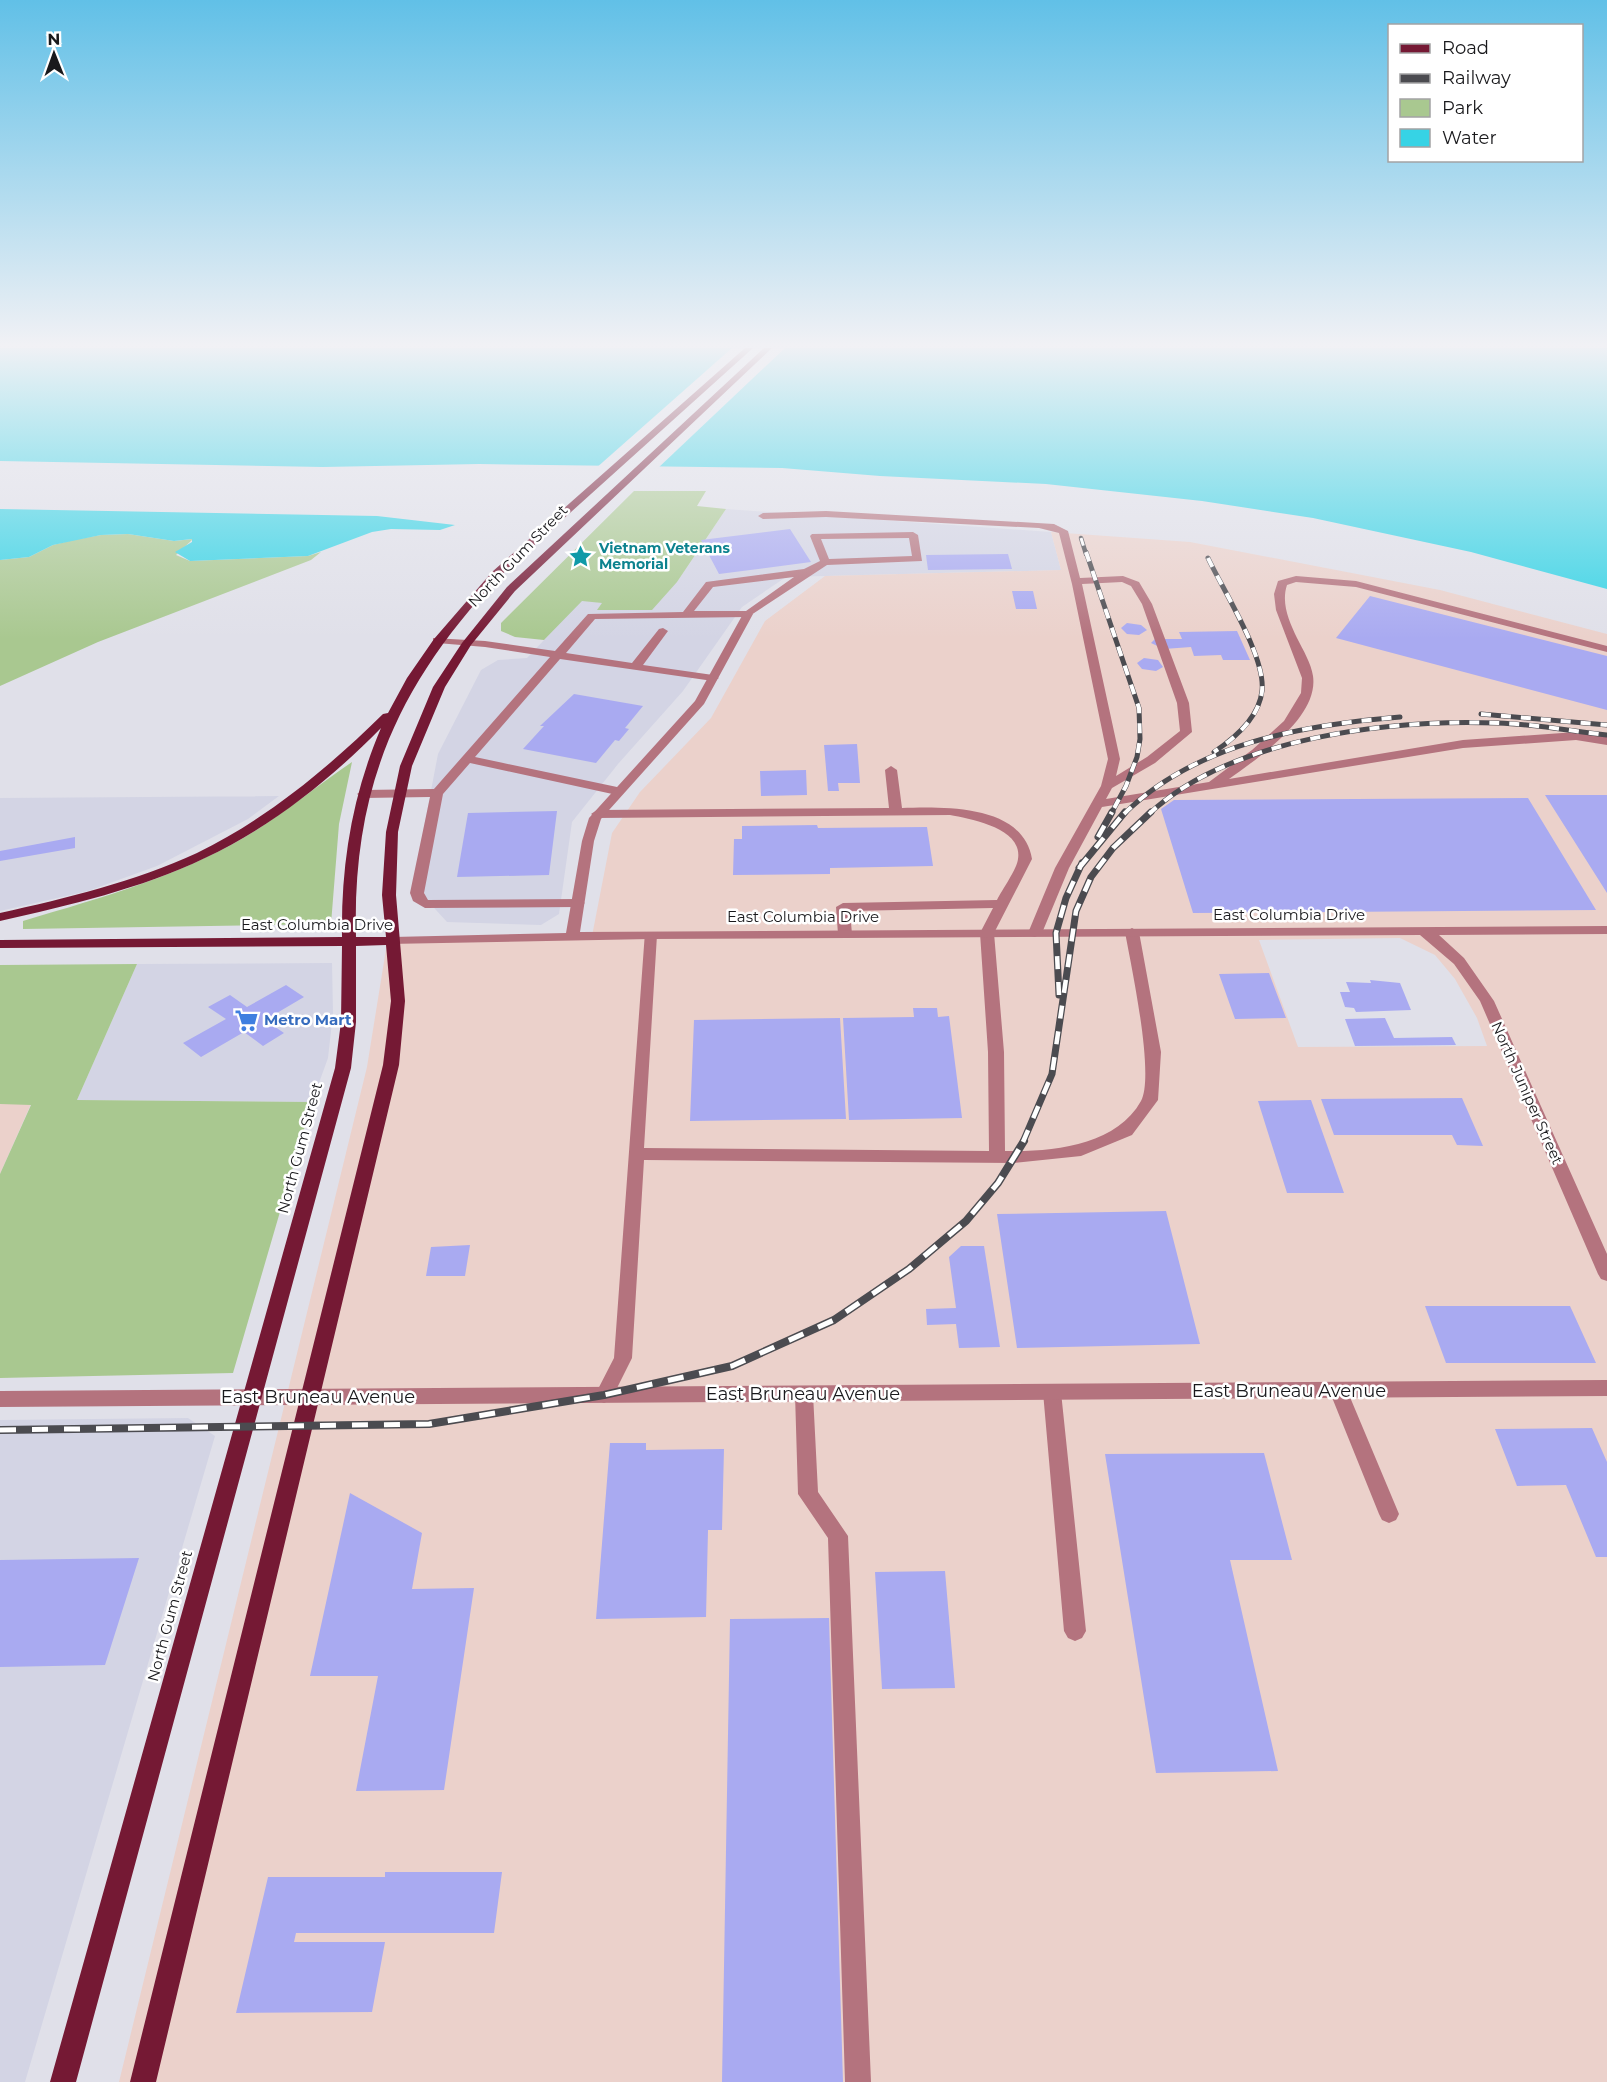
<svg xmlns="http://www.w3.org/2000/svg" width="1607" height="2082" viewBox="0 0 1607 2082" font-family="Montserrat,sans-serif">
<rect width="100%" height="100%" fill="#e0e0e9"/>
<!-- built -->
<path fill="#d3d4e4" d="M 726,509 L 1051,532 L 1061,570 L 786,577 L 742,607 L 683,691 L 618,764 L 572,822 L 559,914 L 541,925 L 447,922 L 425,898 L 419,853 L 438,754 L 481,670 L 498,660 L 527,658 L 582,600 L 603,603 L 598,609 L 677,582 Z
M 279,796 L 248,819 L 157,866 L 88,891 L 0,911 L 0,798 Z
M 332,963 L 333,1013 L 328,1058 L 312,1102 L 77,1100 L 137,964 Z
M 188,1418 L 215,1436 L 25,2082 L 0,2082 L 0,1420 Z"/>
<!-- industrial -->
<path fill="#ebd1cb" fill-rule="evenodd" d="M 1051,532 L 1190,542 L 1440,590 L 1607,634 L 1607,2082 L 119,2082 L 367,1067 L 387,943 L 592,936 L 612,833 L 640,792 L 711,718 L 765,621 L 825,576 L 1061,570 ZM 1400,938 L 1435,955 L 1455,979 L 1477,1018 L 1487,1046 L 1298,1047 L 1259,940 Z
M 0,1104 L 31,1104 L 0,1174 Z"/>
<!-- green -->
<path fill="#a9c890" d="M 634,491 L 706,491 L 697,506 L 726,509 L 677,582 L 652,610 L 597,610 L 602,603 L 582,601 L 544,640 L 515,637 L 501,631 L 501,623 Z
M 128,534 L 174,541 L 193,539 L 176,555 L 190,561 L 308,556 L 321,552 L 311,560 L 98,642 L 0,686 L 0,560 L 29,557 L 53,545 L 73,540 L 101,535 Z
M 352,762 L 339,824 L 331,924 L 23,929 L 23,921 C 103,897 186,875 258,829 C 290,808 320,784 352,762 Z
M 137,964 L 77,1100 L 312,1102 L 233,1373 L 0,1378 L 0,1174 L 31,1105 L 0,1104 L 0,965 Z"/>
<!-- water -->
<path fill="#36d3e5" d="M 0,348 L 1607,348 L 1607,589 L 1471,552 L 1313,518 L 1202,501 L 1046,484 L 880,476 L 782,468 L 479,464 L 323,467 L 0,461 Z
M 0,509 L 377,516 L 455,525 L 440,530 L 391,529 L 372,532 L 308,556 L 190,561 L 175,552 L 192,542 L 192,539 L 174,541 L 128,534 L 101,535 L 53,545 L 29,557 L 0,560 Z"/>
<!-- pier -->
<path fill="#e0e0e9" d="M 732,348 L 785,348 L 657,469 L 595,469 Z"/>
<!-- building -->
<path fill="#a9aaf1" d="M 790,529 L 811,562 L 719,574 L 701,540 Z
M 1008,554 L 1012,569 L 928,570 L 926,555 Z
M 1012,591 L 1033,591 L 1037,609 L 1016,609 Z
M 1370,596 L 1607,656 L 1607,710 L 1336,638 Z
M 1127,623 L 1141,625 L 1147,630 L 1139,635 L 1127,634 L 1121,628 Z
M 1237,631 L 1250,660 L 1223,660 L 1221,655 L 1194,656 L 1191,647 L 1164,649 L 1151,643 L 1155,639 L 1182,639 L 1179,632 Z
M 1144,658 L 1158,660 L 1163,667 L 1156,671 L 1142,669 L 1137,663 Z
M 574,694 L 643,706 L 625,728 L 629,729 L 619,741 L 615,740 L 596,763 L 523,749 L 544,726 L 540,726 Z
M 857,744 L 860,783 L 838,783 L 839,791 L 828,791 L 824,745 Z
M 806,770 L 807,795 L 761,796 L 760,771 Z
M 1545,795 L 1607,795 L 1607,893 Z
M 1528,798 L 1596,910 L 1193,913 L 1161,809 L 1174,800 Z
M 557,811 L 549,875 L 457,877 L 468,813 Z
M 817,825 L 818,828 L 927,827 L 933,866 L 830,868 L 830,874 L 733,875 L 734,839 L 742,839 L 742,826 Z
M 75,837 L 75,848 L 0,861 L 0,851 Z
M 1269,973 L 1286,1018 L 1235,1019 L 1219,974 Z
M 1370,980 L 1400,983 L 1411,1010 L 1356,1012 L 1354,1008 L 1345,1007 L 1340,992 L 1350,992 L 1346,982 L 1371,983 Z
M 286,985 L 304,997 L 265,1020 L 284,1033 L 263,1046 L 244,1032 L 201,1057 L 183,1043 L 226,1019 L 208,1007 L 230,995 L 247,1007 Z
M 913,1008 L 937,1008 L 938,1017 L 949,1016 L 962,1118 L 849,1120 L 843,1018 L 914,1017 Z
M 840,1018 L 846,1119 L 690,1121 L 694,1020 Z
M 1385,1018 L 1394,1038 L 1452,1037 L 1456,1045 L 1355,1046 L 1345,1019 Z
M 1462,1098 L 1483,1146 L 1457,1145 L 1452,1135 L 1334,1135 L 1321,1099 Z
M 1311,1100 L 1344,1193 L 1287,1193 L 1258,1101 Z
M 1166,1211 L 1200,1344 L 1017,1348 L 997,1214 Z
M 470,1245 L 465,1276 L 426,1276 L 431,1247 Z
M 961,1246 L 984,1246 L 1000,1347 L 959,1348 L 956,1324 L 927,1325 L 926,1309 L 956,1308 L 949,1257 Z
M 1425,1306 L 1570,1306 L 1596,1363 L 1446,1363 Z
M 1592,1428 L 1607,1462 L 1607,1557 L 1596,1557 L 1566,1485 L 1517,1486 L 1495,1429 Z
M 610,1443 L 646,1443 L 646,1450 L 724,1449 L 722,1530 L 708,1530 L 706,1617 L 596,1619 Z
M 1264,1453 L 1292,1560 L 1230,1560 L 1278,1771 L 1156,1773 L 1105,1454 Z
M 350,1493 L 422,1533 L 412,1589 L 474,1588 L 444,1790 L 356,1791 L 378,1676 L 310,1676 Z
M 139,1558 L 105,1665 L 0,1667 L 0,1560 Z
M 945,1571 L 955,1688 L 882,1689 L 875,1572 Z
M 829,1618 L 843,2082 L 722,2082 L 730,1619 Z
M 385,1872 L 502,1872 L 494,1933 L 296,1933 L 294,1942 L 385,1942 L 372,2012 L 236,2013 L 268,1877 L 385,1877 Z"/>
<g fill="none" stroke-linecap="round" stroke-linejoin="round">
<!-- lane -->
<path fill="#b4737e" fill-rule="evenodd" d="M 826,511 L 1054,524 L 1068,531 L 1080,578 L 1123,576 L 1139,582 L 1152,604 L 1189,703 L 1192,732 L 1155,763 L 1112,788 L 1106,799 L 1209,782 L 1252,750 L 1284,721 L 1301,693 L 1302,678 L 1276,610 L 1274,594 L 1278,581 L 1296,576 L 1356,581 L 1607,646 L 1607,652 L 1356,587 L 1296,582 L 1287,585 C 1281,603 1289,621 1297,638 C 1303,650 1311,663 1313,676 C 1319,717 1258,758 1229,779 L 1463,740 L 1576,732 L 1607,737 L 1607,745 L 1576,740 L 1463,748 L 1102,807 L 1069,868 L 1042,933 L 1035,937 L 1030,936 L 1028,933 L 1055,868 L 1101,786 L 1108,759 L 1072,584 L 1059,533 L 1039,528 L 826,517 L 763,519 L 758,516 L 763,513 ZM 1122,582 L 1131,586 L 1142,604 L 1177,703 L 1180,731 L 1147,757 L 1116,776 L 1120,759 L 1082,584 Z
M 913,532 L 918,535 L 922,561 L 827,565 L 748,617 L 595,619 L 566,653 L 632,663 L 659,629 L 663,628 L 668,631 L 643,665 L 713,675 L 719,678 L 713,681 L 560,659 L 475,757 L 617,787 L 623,791 L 617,795 L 470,763 L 443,794 L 424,893 L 428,900 L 578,899 L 585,903 L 578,907 L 425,908 L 413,901 L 410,893 L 430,797 L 363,798 L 357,794 L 363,790 L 434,789 L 550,657 L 485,647 L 437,643 L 433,642 L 433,638 L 485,641 L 555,651 L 588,614 L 683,612 L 706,582 L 804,569 L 820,561 L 810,536 L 812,534 ZM 909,538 L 912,556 L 829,559 L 821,539 ZM 794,577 L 746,611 L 694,611 L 713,587 Z
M 891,766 L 897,770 L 902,808 C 944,807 1023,804 1032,859 L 994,933 L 1004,1052 L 1005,1151 C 1052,1152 1116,1146 1141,1101 C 1155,1075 1131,965 1125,932 L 1132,928 L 1139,932 L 1161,1052 L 1158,1100 L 1132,1135 L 1081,1156 L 1014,1163 L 644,1160 L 632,1358 L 611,1400 L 604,1403 L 597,1400 L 595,1395 L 614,1358 L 645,932 L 655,932 L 657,935 L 644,1148 L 989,1151 L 988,1052 L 980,933 L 993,908 L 850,911 L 852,934 L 845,938 L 838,934 L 836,907 L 843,903 L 997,900 C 1002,890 1017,869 1018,859 C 1023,828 971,819 950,815 L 597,818 L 591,814 L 597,810 L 889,808 L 885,770 Z
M 1338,1382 L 1345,1385 L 1347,1390 L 1399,1514 L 1396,1520 L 1389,1523 L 1382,1520 L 1379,1514 L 1329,1390 L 1331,1385 Z
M 1052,1384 L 1059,1387 L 1061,1392 L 1086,1631 L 1082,1638 L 1075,1641 L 1068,1638 L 1064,1631 L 1043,1392 L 1045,1387 Z
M 804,1386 L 811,1389 L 813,1394 L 818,1492 L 848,1536 L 871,2082 L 845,2082 L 828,1538 L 798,1494 L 795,1394 L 797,1389 Z"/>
<!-- street -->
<path fill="#b4737e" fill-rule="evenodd" d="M 748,611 L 753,614 L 704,704 L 601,819 L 594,841 L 580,932 L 1607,926 L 1607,934 L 1439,935 L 1464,958 L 1494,1001 L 1607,1254 L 1607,1281 L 1601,1279 L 1598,1274 L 1480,1001 L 1454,964 L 1420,935 L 650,939 L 388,944 L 386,941 L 393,937 L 566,933 L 582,841 L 589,818 L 695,701 L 743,614 Z
M 1607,1380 L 1607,1396 L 0,1407 L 0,1391 Z"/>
<!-- primary -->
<path fill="#751934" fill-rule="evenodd" d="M 745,348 L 753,348 L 500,576 C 398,684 352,788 356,937 L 386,937 L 382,895 L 386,832 L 400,766 L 433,687 L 462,643 L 507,587 L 764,348 L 772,348 L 515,591 L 471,645 L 445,687 L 412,766 L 398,832 L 396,895 L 405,1001 L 399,1065 L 156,2082 L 130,2082 L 383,1065 L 391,1001 L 386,945 L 356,946 L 356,1022 L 351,1068 L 76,2082 L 50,2082 L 335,1068 L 341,1022 L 342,946 L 0,948 L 0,940 L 342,937 C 341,864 352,796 381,728 C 330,780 271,827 205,858 C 140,889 70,905 0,921 L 0,913 C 67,898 134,882 197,853 C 267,819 328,768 383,714 L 388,713 L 407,678 L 434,639 L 492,572 Z"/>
<defs>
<path id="rail-far3" d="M 1081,538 L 1086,554"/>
<path id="rail-far2" d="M 1086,552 L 1139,708 L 1140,739 L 1137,757 L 1126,786 L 1111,814
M 1208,558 C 1223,590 1266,657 1262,691 C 1259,718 1235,738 1214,752
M 1481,714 L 1607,725
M 1124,814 C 1196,743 1303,725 1400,717
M 1149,814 C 1231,737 1391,719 1498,723 C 1535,724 1571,731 1607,735"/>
<path id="rail-far1" d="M 1098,837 L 1112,812
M 1079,868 L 1125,812
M 1059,995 L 1056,933 L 1066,898 L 1082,863
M 1023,1142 L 1052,1074 L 1076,911 L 1091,877 L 1113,848 L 1151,812"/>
<path id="rail" d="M 0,1430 L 429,1424 L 604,1395 L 732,1366 L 834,1320 L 909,1269 L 966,1221 L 998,1183 L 1024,1141"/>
</defs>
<!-- rail-far3 casing -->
<use href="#rail-far3" stroke="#4b4b50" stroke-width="4.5"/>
<!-- rail-far2 casing -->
<use href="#rail-far2" stroke="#4b4b50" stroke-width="5"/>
<!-- rail-far1 casing -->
<use href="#rail-far1" stroke="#4b4b50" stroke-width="7"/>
<!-- rail casing -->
<use href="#rail" stroke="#4b4b50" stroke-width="8"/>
<!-- rail-far3 -->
<use href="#rail-far3" stroke="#fff" stroke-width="3" stroke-dasharray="8" stroke-linecap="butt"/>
<!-- rail-far2 -->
<use href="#rail-far2" stroke="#fff" stroke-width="4" stroke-dasharray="10" stroke-linecap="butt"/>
<!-- rail-far1 -->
<use href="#rail-far1" stroke="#fff" stroke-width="4.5" stroke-dasharray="13" stroke-linecap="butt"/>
<!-- rail -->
<use href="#rail" stroke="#fff" stroke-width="5" stroke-dasharray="16" stroke-linecap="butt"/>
</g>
<!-- sky -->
<linearGradient id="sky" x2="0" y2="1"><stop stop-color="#61c0e7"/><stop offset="0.54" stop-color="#f1f1f5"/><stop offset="1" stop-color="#f1f1f5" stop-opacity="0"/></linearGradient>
<rect width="1607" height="639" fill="url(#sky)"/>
<!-- icons -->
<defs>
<symbol id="sight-bare" viewBox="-9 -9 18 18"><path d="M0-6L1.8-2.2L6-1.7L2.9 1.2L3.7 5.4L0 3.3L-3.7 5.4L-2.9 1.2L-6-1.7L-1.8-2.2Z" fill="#0f9aa8" stroke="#fff" stroke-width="2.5" paint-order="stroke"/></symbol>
<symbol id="supermarket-bare" viewBox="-9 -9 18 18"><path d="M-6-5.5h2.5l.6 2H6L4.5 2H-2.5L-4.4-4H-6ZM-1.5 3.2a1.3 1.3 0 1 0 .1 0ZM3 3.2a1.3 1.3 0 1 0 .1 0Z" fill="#3f7fe0" stroke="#fff" stroke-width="2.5" paint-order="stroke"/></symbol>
</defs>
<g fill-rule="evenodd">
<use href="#sight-bare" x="564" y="540" width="33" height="33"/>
<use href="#supermarket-bare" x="230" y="1004" width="33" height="33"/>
</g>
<g text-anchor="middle" stroke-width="5" stroke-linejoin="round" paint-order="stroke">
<!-- far-culture labels -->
<g font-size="14" font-weight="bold" fill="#0d838f" stroke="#fff" text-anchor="start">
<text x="599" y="553">Vietnam Veterans<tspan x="599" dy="16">Memorial</tspan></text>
</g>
<!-- street labels -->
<g font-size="15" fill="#19191c" stroke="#fff">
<text transform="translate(518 556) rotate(-46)" y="5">North Gum Street</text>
<text x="1289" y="920">East Columbia Drive</text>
<text x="803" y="922">East Columbia Drive</text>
<text x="317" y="930">East Columbia Drive</text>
<text transform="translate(1527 1093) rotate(66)" y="5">North Juniper Street</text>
<text transform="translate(300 1148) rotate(-75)" y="5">North Gum Street</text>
<text transform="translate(170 1616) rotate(-75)" y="5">North Gum Street</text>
</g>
<!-- shop labels -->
<g font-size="15" font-weight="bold" fill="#366cbe" stroke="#fff" text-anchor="start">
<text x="264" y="1025">Metro Mart</text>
</g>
<!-- near-street labels -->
<g font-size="18" fill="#19191c" stroke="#fff">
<text x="1289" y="1397">East Bruneau Avenue</text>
<text x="803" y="1400">East Bruneau Avenue</text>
<text x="318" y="1403">East Bruneau Avenue</text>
</g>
</g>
<!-- legend -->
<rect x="1388" y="24" width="195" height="138" fill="#ffffff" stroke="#a3a3a4" stroke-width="1.5"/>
<rect x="1400" y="44" width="30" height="9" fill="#751934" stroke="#a3a3a4" stroke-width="1.5"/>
<text x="1442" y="54" font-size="18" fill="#19191c">Road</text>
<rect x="1400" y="74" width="30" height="9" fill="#4b4b50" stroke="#a3a3a4" stroke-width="1.5"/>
<text x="1442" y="84" font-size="18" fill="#19191c">Railway</text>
<rect x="1400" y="99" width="30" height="18" fill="#a9c890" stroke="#a3a3a4" stroke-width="1.5"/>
<text x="1442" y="114" font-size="18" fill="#19191c">Park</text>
<rect x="1400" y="129" width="30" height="18" fill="#36d3e5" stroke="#a3a3a4" stroke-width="1.5"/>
<text x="1442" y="144" font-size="18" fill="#19191c">Water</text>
<!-- north arrow -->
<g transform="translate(54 54) rotate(359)" stroke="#ffffff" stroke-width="4.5" paint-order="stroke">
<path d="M0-4.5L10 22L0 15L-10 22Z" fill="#19191c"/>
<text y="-9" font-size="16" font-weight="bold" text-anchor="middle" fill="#19191c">N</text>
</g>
</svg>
